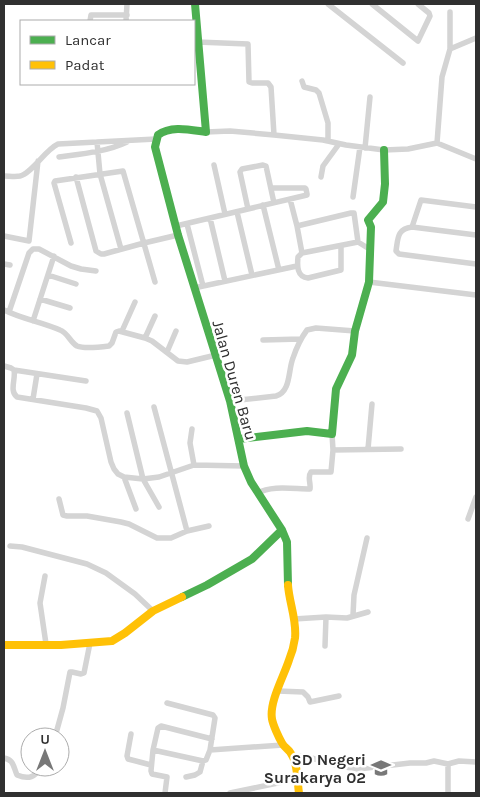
<svg xmlns="http://www.w3.org/2000/svg" width="480" height="797" viewBox="0 0 480 797" font-family="Karla,sans-serif">
<rect width="100%" height="100%" fill="#fff"/>
<g fill="none" stroke-linecap="round" stroke-linejoin="round">
<!-- street -->
<path stroke="#d4d4d4" stroke-width="5.5" d="M 328,4 L 403,63
M 372,4 L 418,41 L 430,16 L 429,13 L 418,4
M 450,12 L 450,49
M 90,21 L 91,15 L 127,15
M 126,21 L 127,4
M 197,42 L 248,44 L 249,82 L 252,83 L 268,83 L 271,87 L 274,135
M 302,81 L 304,87 L 316,90 L 319,93 L 328,123 L 328,141
M 206,132 L 230,131 L 274,135 L 323,140 L 346,145 L 384,150 L 408,149 L 437,143 L 442,77 L 450,49 L 476,38
M 97,142 L 100,174 L 121,249
M 437,143 L 476,159
M 365,148 L 370,97
M 59,157 C 81,154 106,152 127,142
M 214,165 L 225,214
M 4,176 C 9,176 15,177 20,176 C 32,173 45,150 58,144 L 156,139
M 76,177 L 96,251 L 101,254 L 104,254 L 144,243 L 178,235
M 321,177 L 323,166 L 339,144
M 353,197 L 360,147
M 290,199 L 297,226 L 351,213 L 354,213 L 358,242
M 263,205 L 279,270
M 476,207 L 421,200 L 412,227 C 397,229 398,238 396,251 L 399,254 L 476,264
M 248,209 L 240,172 L 242,169 L 263,165 L 266,166 L 274,203
M 237,212 L 252,275
M 210,218 L 225,281
M 187,224 L 203,286
M 176,226 L 307,195 L 307,194 L 306,189 L 305,188 L 271,188
M 297,226 L 302,253
M 412,227 L 476,235
M 4,236 L 29,241 L 38,161
M 71,243 L 54,183 L 55,181 L 123,171 L 155,282
M 341,246 L 341,270 L 308,278 C 297,277 297,266 298,257 L 302,253 L 358,242 L 371,250
M 4,264 L 10,265
M 48,275 L 76,284
M 369,282 L 476,295
M 194,288 L 297,266
M 40,299 L 70,308
M 4,310 C 22,319 42,322 60,330 C 68,333 70,342 77,346 C 84,349 101,347 109,346 L 112,343 L 116,332 L 119,331 L 145,338 L 152,341 L 178,361 L 187,362 L 216,355
M 9,312 L 29,253 L 33,249 L 39,249 L 71,266 L 81,269 L 96,271
M 33,321 L 54,256
M 122,331 L 135,302
M 145,338 L 155,316
M 263,340 L 301,339
M 167,352 L 176,331
M 4,366 L 11,368 L 14,370 C 16,379 9,391 17,397 L 86,408 L 97,411 L 101,418 L 111,462 L 114,469 L 118,474 L 124,477 L 143,479 L 159,477 L 194,465 L 244,466
M 14,370 L 86,381
M 33,399 L 37,374
M 230,401 L 276,396 C 291,392 288,370 293,358 C 296,349 301,338 307,330 L 316,328 L 355,331
M 154,407 L 187,531 L 209,526
M 127,413 L 143,479 L 159,507
M 192,429 L 190,443 L 194,465
M 332,434 L 333,450 L 401,449
M 368,449 L 372,404
M 124,477 L 136,509
M 258,493 C 271,485 294,489 310,489 C 311,483 307,477 311,472 L 331,472 L 333,450
M 59,499 L 63,515 L 67,516 L 87,516 L 121,522 L 129,524 L 157,538 L 171,538 L 187,531
M 468,519 L 476,497
M 10,546 L 22,547 L 87,564 L 106,573 L 135,594 L 153,611
M 45,576 L 40,603 L 46,644
M 353,615 L 354,595 L 367,538
M 294,619 L 326,617 L 347,618 L 368,612
M 325,646 L 326,617
M 278,691 L 303,692 L 308,697 L 310,702 L 339,696
M 167,703 L 213,715 L 215,718 L 210,750
M 131,734 L 127,756 L 128,759 L 151,765
M 55,737 L 63,708 L 70,672 L 72,672 L 81,674 L 84,673 L 90,643
M 153,750 L 203,761 L 206,760 L 210,750 L 283,745
M 4,758 C 14,760 13,766 17,775 C 29,780 35,777 42,767
M 293,759 L 298,756 L 308,757 L 339,766 L 358,769 L 410,763 L 426,763 L 434,761 L 448,764 L 459,761 L 476,762
M 186,777 L 195,775 L 200,772 L 203,761
M 165,793 L 167,777 L 152,774 L 151,771 L 153,750 L 158,728 L 161,726 L 212,739
M 230,793 L 297,779
M 448,793 L 448,764"/>
<!-- fast -->
<path stroke="#4caf50" stroke-width="8" d="M 195,4 L 206,132 C 191,130 171,125 158,135 L 155,147 L 178,235 L 230,401 L 244,466 L 251,482 L 282,530 L 287,542 L 288,585
M 239,439 L 307,431 L 332,434 L 336,389 L 352,355 L 355,331 L 369,282 L 371,227 L 368,220 L 383,202 L 385,184 L 384,150
M 182,597 L 207,585 L 252,559 L 282,530"/>
<!-- slow -->
<path stroke="#ffc107" stroke-width="8" d="M 288,585 C 289,602 297,620 295,638 C 294,645 292,653 289,660 C 284,676 269,702 272,719 C 273,725 279,738 282,743 C 284,747 288,749 290,752 C 298,763 297,780 299,793
M 4,645 L 61,645 L 112,641 L 125,633 L 153,611 L 182,597"/>
</g>
<!-- icons -->
<defs>
<symbol id="school-bare" viewBox="-9 -9 18 18"><path d="M0-5L7-2L0 1L-7-2ZM-4 1L0 2.5L4 1V4Q0 6-4 4Z" fill="#787878" stroke="#fff" stroke-width="2.5" paint-order="stroke"/></symbol>
</defs>
<g fill-rule="evenodd">
<use href="#school-bare" x="367" y="754" width="28" height="28"/>
</g>
<g text-anchor="middle" stroke-width="5" stroke-linejoin="round" paint-order="stroke">
<!-- street labels -->
<g font-size="16" fill="#303030" stroke="#fff">
<text transform="translate(235 380) rotate(74)" y="6">Jalan Duren Baru</text>
</g>
<!-- poi labels -->
<g font-size="16" font-weight="bold" fill="#303030" stroke="#fff" text-anchor="end">
<text x="366" y="765">SD Negeri<tspan x="366" dy="18">Surakarya 02</tspan></text>
</g>
</g>
<!-- border -->
<rect width="480" height="797" fill="none" stroke="#303030" stroke-width="10"/>
<!-- legend -->
<rect x="20" y="20" width="175" height="65" fill="#ffffff" stroke="#acacac"/>
<rect x="30" y="36" width="25" height="8" fill="#4caf50" stroke="#acacac"/>
<text x="65" y="45" font-size="15" fill="#303030">Lancar</text>
<rect x="30" y="61" width="25" height="8" fill="#ffc107" stroke="#acacac"/>
<text x="65" y="70" font-size="15" fill="#303030">Padat</text>
<!-- north arrow -->
<g transform="translate(45 752)"><circle r="24" fill="#ffffff" stroke="#acacac"/>
<path d="M0-4L9 19L0 12L-9 19Z" fill="#787878"/>
<text y="-8" font-size="14" font-weight="bold" text-anchor="middle" fill="#303030">U</text>
</g>
</svg>
